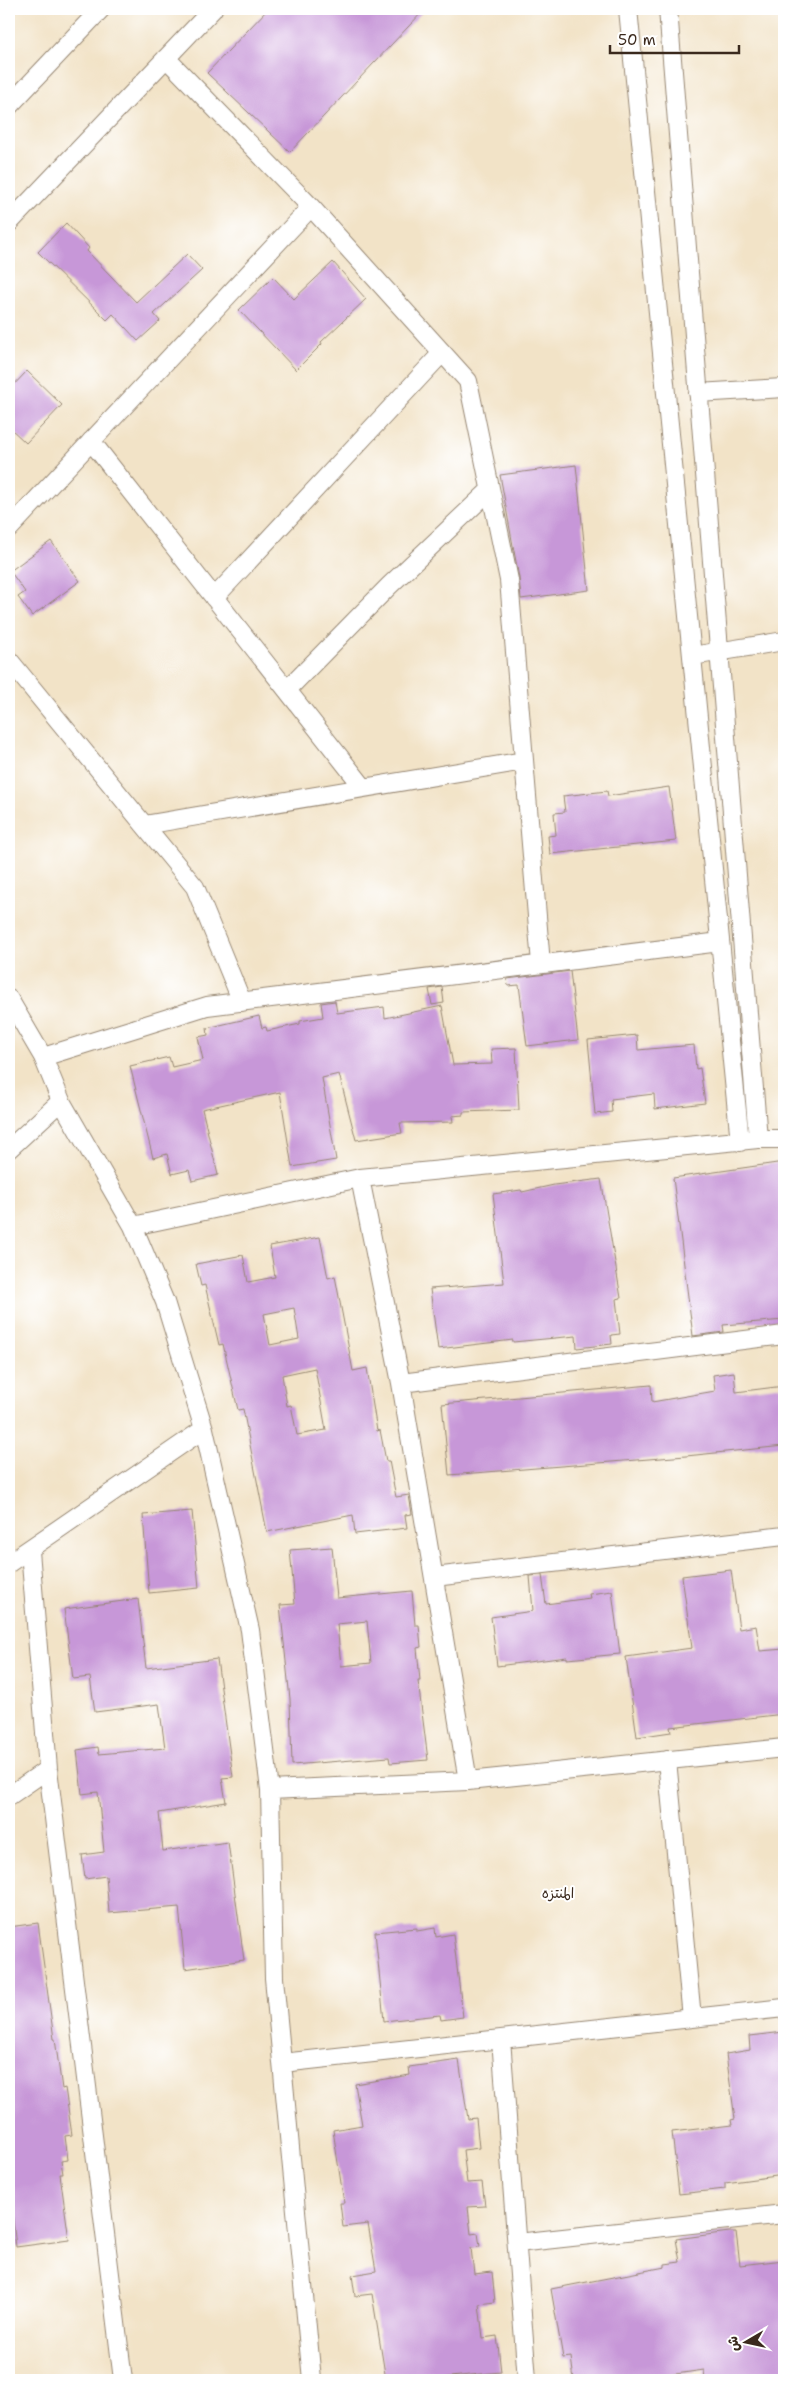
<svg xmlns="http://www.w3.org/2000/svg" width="793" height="2389" viewBox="0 0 793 2389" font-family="'Shantell Sans','Playpen Sans Arabic',sans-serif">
<rect width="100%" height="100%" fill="#fff"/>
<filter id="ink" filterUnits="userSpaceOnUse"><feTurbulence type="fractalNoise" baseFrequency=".02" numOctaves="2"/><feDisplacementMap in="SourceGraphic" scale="10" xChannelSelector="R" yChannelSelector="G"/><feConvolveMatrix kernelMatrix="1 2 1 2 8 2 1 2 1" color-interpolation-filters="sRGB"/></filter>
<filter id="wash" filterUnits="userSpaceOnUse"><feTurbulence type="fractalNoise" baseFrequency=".0096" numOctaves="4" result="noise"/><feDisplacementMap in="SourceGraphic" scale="20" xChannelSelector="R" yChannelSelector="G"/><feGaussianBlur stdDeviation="1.12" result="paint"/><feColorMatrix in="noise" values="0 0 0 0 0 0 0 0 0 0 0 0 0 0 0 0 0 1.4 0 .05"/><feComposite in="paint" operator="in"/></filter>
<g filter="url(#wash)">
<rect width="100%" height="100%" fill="#f2e3c7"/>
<g id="blocks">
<!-- building -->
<path fill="#c797d8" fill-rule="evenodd" d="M 268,9 L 425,9 L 290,152 L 207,73 Z
M 66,223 L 89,248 L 87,251 L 136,302 L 187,254 L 202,270 L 154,314 L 160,321 L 138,341 L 113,314 L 107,320 L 38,252 Z
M 333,262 L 366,299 L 321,342 L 322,344 L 296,370 L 239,310 L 273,277 L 294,299 Z
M 27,371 L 62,405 L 26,443 L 9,427 L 9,390 Z
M 576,465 L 589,590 L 521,599 L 519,578 L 500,475 Z
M 51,541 L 80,581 L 32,616 L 18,597 L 25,592 L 10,571 Z
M 669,787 L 676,841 L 550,854 L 548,836 L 556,835 L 554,813 L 565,812 L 563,796 L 607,791 L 608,796 Z
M 570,971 L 578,1040 L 527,1046 L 519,985 L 508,986 L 507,979 Z
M 442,987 L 444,1003 L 432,1005 L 429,989 Z
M 335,1001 L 337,1013 L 384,1007 L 385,1018 L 442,1006 L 453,1065 L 492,1064 L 491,1049 L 516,1048 L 519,1110 L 463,1112 L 463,1115 L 452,1116 L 453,1122 L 400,1123 L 402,1133 L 356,1140 L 339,1074 L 322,1078 L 336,1160 L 292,1167 L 280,1092 L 202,1109 L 218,1175 L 192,1181 L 189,1170 L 172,1174 L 167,1154 L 153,1158 L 130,1066 L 169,1057 L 172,1067 L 203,1060 L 198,1037 L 208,1035 L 207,1028 L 259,1016 L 262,1028 L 266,1027 L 267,1031 L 300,1024 L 300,1021 L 323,1017 L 321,1003 Z
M 637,1035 L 638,1050 L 694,1045 L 696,1069 L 700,1068 L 705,1103 L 655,1109 L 654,1094 L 611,1099 L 612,1112 L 595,1114 L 588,1040 Z
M 784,1162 L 784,1320 L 723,1325 L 724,1332 L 693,1336 L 673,1178 Z
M 601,1179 L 621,1298 L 616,1299 L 620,1334 L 611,1335 L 612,1344 L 577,1348 L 576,1336 L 513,1342 L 513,1340 L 438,1349 L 430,1289 L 504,1283 L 493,1194 L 521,1190 L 522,1192 L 554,1185 Z
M 320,1237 L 328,1278 L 335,1276 L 353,1371 L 367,1368 L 377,1431 L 380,1430 L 386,1461 L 389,1461 L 396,1497 L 409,1495 L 412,1514 L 405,1515 L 407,1528 L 355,1534 L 353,1515 L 267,1532 L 243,1409 L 238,1410 L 223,1344 L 219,1345 L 205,1285 L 201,1286 L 196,1264 L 243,1255 L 248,1282 L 275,1277 L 270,1246 ZM 294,1308 L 299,1339 L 270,1345 L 264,1314 ZM 315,1368 L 326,1430 L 297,1435 L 291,1405 L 287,1406 L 282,1375 Z
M 734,1372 L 736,1392 L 784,1386 L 784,1446 L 686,1456 L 449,1475 L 442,1404 L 651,1385 L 652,1402 L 715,1391 L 713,1375 Z
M 192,1511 L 199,1588 L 149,1593 L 143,1515 Z
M 332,1547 L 337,1598 L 412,1591 L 415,1625 L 419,1625 L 421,1647 L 417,1648 L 420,1681 L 418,1681 L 428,1760 L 390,1763 L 389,1757 L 292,1765 L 290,1699 L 280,1605 L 295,1604 L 290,1550 ZM 367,1621 L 371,1663 L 341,1666 L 337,1624 Z
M 731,1570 L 739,1629 L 756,1626 L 760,1651 L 784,1649 L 784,1714 L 670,1727 L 671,1732 L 637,1737 L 626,1657 L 692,1648 L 682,1576 Z
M 542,1575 L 546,1604 L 590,1598 L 589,1594 L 612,1591 L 620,1654 L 567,1659 L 567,1657 L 497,1666 L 491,1617 L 533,1611 L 530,1576 Z
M 138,1599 L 146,1668 L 217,1659 L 233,1777 L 222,1778 L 226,1802 L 159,1813 L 163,1851 L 228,1842 L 244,1960 L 185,1969 L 179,1907 L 109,1913 L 106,1876 L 85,1879 L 82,1855 L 104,1852 L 98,1792 L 82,1794 L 77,1750 L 98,1747 L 99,1754 L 165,1748 L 159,1704 L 95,1712 L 90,1677 L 73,1679 L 64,1609 Z
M 38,1923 L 54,2039 L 55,2039 L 62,2089 L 65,2088 L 72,2135 L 65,2136 L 68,2160 L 61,2161 L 63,2174 L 60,2174 L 69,2240 L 16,2247 L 9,2185 L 9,1927 Z
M 417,1928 L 417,1931 L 435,1928 L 436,1937 L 453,1934 L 463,2017 L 441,2020 L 440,2015 L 384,2021 L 375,1932 Z
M 784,2032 L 784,2175 L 725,2183 L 725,2189 L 679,2194 L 672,2132 L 732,2125 L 731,2120 L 735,2119 L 726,2054 L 750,2050 L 749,2036 Z
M 459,2060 L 468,2119 L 476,2118 L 479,2148 L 463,2150 L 467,2183 L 482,2182 L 485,2206 L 468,2207 L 471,2234 L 478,2233 L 480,2247 L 471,2248 L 474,2274 L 492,2272 L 495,2302 L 479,2304 L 483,2338 L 497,2336 L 501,2372 L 419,2380 L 386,2380 L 372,2294 L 355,2296 L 352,2275 L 376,2271 L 368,2224 L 343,2227 L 340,2203 L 344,2203 L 333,2130 L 362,2125 L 355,2084 L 410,2075 L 409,2067 Z
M 729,2232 L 736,2232 L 740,2265 L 784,2260 L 784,2380 L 705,2380 L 704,2370 L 654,2377 L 654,2375 L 616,2380 L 574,2380 L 571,2357 L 563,2358 L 551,2289 L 665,2267 L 665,2264 L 680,2262 L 676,2239 Z"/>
</g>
</g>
<g filter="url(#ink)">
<use href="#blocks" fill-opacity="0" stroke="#968672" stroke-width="1"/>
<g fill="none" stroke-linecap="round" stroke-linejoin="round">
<defs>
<path id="minor" d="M 628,9 L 740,1142
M 668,9 L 758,1139
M 166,58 L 311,207 L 468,381 L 509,580 L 541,964
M 9,106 L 101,9
M 9,223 L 213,9
M 698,393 L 784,388
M 91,441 L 364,788
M 9,529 L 311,207
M 214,598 L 442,353
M 692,656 L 784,641
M 9,660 L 195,887 L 242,1002
M 288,689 L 389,586 L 490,490
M 144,825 L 524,761
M 9,999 L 43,1057 L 61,1101 L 133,1226 L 165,1302 L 204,1429 L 250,1630 L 270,1790 L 274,1978 L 312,2380
M 43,1057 L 207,1006 L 720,942
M 9,1149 L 61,1101
M 360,1178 L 401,1383 L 468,1781
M 133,1226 L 360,1178 L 758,1139 L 784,1139
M 401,1383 L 784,1335
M 30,1551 L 48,1769 L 123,2380
M 9,1563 L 204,1429
M 434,1577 L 784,1536
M 667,1760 L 692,2018
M 270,1790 L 468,1781 L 784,1748
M 9,1796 L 48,1769
M 501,2039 L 527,2380
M 282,2063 L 784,2008
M 517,2243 L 784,2214"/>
</defs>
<!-- minor casing -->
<use href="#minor" stroke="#968672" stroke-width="20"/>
<!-- minor -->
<use href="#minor" stroke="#fff" stroke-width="18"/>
</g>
</g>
<g text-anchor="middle" stroke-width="4" stroke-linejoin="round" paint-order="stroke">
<!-- neighbourhood labels -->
<g font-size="14" fill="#3b2a1e" stroke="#fff">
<text x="558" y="1898">المنتزه</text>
</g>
</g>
<!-- margin -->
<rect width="793" height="2389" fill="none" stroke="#fff" stroke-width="30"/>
<!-- north arrow -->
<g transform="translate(746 2342) rotate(261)" stroke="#ffffff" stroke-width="4" paint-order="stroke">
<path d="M0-4L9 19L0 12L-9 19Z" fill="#3b2a1e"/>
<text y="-8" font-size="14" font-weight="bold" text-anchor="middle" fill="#3b2a1e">ش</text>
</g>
<!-- scale -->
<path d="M610 45v8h129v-8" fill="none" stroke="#3b2a1e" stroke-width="2.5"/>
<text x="618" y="45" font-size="15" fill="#3b2a1e" stroke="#ffffff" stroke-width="4" paint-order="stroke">50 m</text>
</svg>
